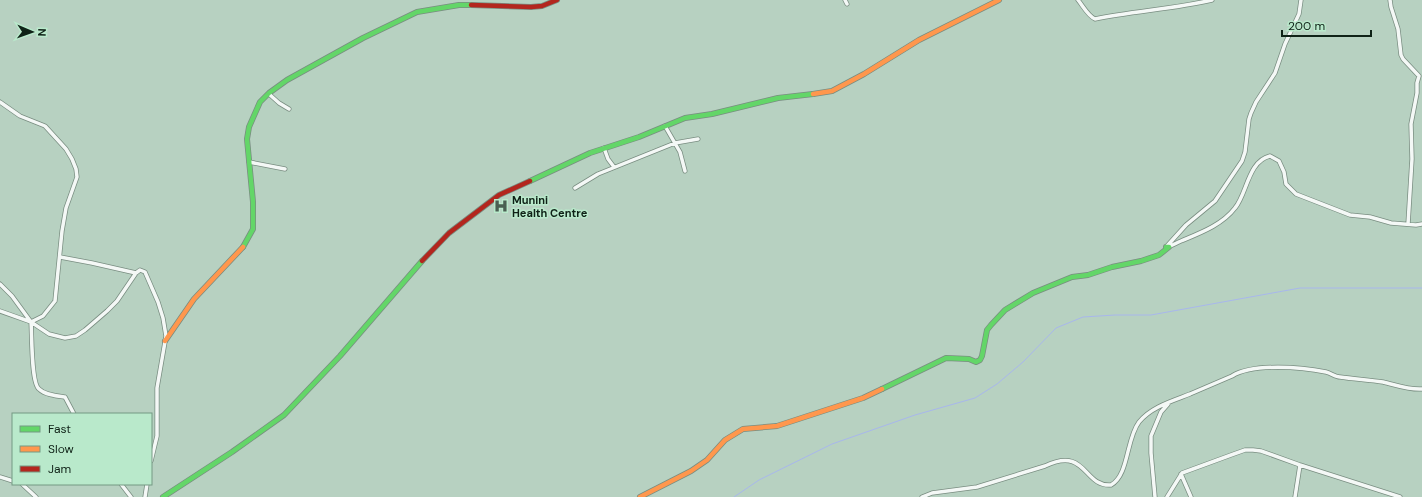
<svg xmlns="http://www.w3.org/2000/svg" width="1422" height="497" viewBox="0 0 1422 497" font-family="'DM Sans',sans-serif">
<rect width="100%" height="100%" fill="#b7d1c1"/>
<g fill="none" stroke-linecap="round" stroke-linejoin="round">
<!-- stream -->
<path stroke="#a8b7ec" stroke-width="1" d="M 734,497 L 759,480 L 832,444 L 915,415 L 975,398 L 997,384 L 1023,362 L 1056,328 L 1083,317 L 1115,315 L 1151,315 L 1300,288 L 1422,288"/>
<defs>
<path id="street" d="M 845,0 L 847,4
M 1078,0 C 1083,6 1088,16 1095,19 C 1134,11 1173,9 1212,0
M 1390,0 L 1391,7 L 1398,29 L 1401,55 L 1403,59 L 1419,76 L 1417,83 L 1417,93 L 1411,124 L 1412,159 L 1408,224
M 269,94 L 279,103 L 289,109
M 0,102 L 20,116 L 45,126 L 66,149 L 72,159 L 76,169 L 77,177 L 66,208 L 62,231 L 55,301 L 43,316 L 31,322 L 0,311
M 665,126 L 680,152 L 685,171
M 604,148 L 608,159 L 614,167
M 249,162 L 285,169
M 575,188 L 598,174 L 675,143 L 698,139
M 1167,246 L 1186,225 L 1215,201 L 1242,161 L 1245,152 L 1249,119 L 1251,113 L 1256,102 L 1275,73 L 1285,44 L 1299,14 L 1301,0
M 1167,247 C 1172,246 1176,243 1181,241 C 1200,233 1222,225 1235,208 C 1247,194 1248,161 1270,156 L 1279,161 L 1284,172 L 1286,184 L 1296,194 L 1350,215 L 1370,217 L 1391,223 L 1416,225 L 1422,224
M 60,257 L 92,263 L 136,273
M 0,284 L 12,296 L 31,322 L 49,334 L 65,338 L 76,336 L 85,330 L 107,311 L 117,301 L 136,273 L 140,270 L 145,272 L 158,302 L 163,318 L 166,336 L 157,388 L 157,436 L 151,461
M 31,322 C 32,334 31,383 39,389 C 45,395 57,396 65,397 L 74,414
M 1181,474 L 1191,497
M 0,477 L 13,481
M 22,484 L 36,497
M 121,484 L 131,497
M 145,497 L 147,484
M 922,497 L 932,493 L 977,487 L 1045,466 C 1087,446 1083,487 1111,485 C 1129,475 1126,439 1139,422 C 1151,407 1172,401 1190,394 C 1204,388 1218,382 1232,376 C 1253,363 1302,367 1326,372 C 1331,373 1335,377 1340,377 C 1354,379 1369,380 1383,382 C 1396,385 1409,390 1422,389
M 1155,497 L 1151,453 L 1151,436 L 1161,412 L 1168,404
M 1167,497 L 1182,473 L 1231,455 L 1245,450 L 1253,450 L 1261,451 L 1300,465 L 1400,497
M 1295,497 L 1300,465"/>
<path id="fast" d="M 530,181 L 590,153 L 639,137 L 685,118 L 712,114 L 778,98 L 813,94
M 243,247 L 253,229 L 253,202 L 247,139 L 249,127 L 260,102 L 269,93 L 287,80 L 363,38 L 417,12 L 459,5 L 471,5
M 882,389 L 946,358 L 969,359 L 976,362 L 980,360 L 982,356 L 987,330 L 991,325 L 1005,310 L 1033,293 L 1072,277 L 1088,275 L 1112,267 L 1141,261 L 1159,255 L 1169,247 L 1166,247
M 163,497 L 232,452 L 284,415 L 340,356 L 422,261"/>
<path id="slow" d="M 813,94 L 832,91 L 864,74 L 919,40 L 999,0
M 165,341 L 194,299 L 243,247
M 640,497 L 691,471 L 707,460 L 725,440 L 743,429 L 777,426 L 863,398 L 882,389"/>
<path id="jam" d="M 471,5 L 531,7 L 542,6 L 557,0
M 422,261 L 449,233 L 499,195 L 530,181"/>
</defs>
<!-- street casing -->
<use href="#street" stroke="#798d81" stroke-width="5"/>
<!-- fast casing -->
<use href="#fast" stroke="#798d81" stroke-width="6"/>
<!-- slow casing -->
<use href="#slow" stroke="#798d81" stroke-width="6"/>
<!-- jam casing -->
<use href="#jam" stroke="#798d81" stroke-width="6"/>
<!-- street -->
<use href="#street" stroke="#f4f8f6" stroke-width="3.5"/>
<!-- fast -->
<use href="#fast" stroke="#63d668" stroke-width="4.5"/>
<!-- slow -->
<use href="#slow" stroke="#ff974d" stroke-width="4.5"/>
<!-- jam -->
<use href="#jam" stroke="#b3261e" stroke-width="4.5"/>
</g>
<!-- icons -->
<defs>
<symbol id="hospital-bare" viewBox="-9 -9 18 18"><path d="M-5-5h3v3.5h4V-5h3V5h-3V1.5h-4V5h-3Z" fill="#4a5f52" stroke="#b9e9cb" stroke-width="2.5" paint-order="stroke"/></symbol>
</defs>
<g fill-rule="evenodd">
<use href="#hospital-bare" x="491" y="196" width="20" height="20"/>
</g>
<g text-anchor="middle" stroke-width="3" stroke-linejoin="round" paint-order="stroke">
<!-- poi labels -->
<g font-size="11" font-weight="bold" fill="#0f2217" stroke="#b9e9cb" text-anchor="start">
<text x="512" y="204">Munini<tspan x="512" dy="13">Health Centre</tspan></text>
</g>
</g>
<!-- legend -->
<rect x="12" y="413" width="140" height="72" fill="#b9e9cb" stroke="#759983"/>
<rect x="20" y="426" width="20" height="6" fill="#63d668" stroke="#759983"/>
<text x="48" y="433" font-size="12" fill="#0f2217">Fast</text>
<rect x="20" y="446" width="20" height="6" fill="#ff974d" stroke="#759983"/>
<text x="48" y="453" font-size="12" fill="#0f2217">Slow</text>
<rect x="20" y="466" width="20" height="6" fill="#b3261e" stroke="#759983"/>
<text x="48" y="473" font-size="12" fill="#0f2217">Jam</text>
<!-- north arrow -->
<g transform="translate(32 32) rotate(92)" stroke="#b9e9cb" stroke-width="3" paint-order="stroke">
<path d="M0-3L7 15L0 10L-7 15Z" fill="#0f2217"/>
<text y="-6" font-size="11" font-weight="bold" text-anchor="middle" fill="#0f2217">N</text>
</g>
<!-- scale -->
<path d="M1282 30v6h89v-6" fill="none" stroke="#0f2217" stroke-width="2"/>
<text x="1288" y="30" font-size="12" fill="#0f2217" stroke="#b9e9cb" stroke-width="3" paint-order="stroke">200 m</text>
</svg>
